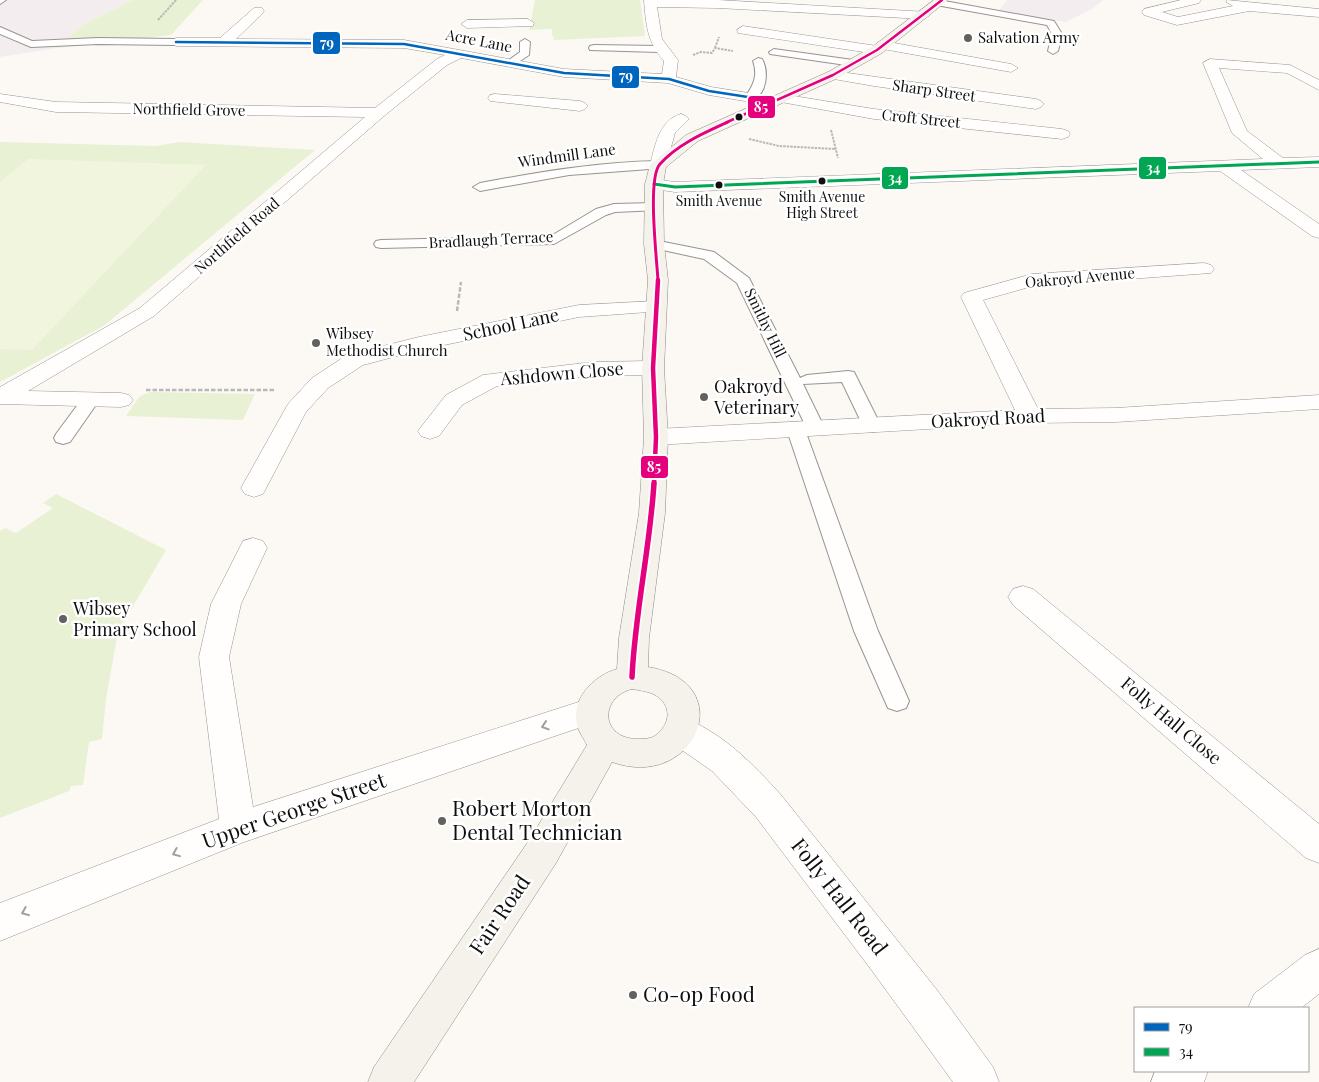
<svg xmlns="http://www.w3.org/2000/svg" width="1319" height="1082" viewBox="0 0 1319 1082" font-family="'Playfair Display',serif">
<rect width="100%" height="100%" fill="#fcf9f4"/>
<!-- industrial -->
<path fill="#f3edf0" d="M 0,0 L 133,0 L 83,25 L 57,48 L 0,57 Z
M 1007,0 L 1103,0 L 1092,9 L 1066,22 L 998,11 Z"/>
<!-- green -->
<path fill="#e8f1d4" d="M 133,0 L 203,0 L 171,35 L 57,48 L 83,25 Z
M 535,0 L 640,0 L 645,36 L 555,40 L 553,39 L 554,36 L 552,36 L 552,29 L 529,30 Z
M 0,142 L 156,146 L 179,142 L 315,150 L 105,325 L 0,382 Z
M 150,392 L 255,394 L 243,420 L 126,416 L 140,396 Z
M 56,494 L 166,550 L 118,632 L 106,699 L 102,739 L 89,742 L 83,785 L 71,786 L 69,791 L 0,818 L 0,531 L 5,528 L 16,533 L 53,508 L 43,503 Z"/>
<!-- pitch -->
<path fill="#f2f5dd" d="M 28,159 L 206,165 L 32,350 L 0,349 L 0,182 Z"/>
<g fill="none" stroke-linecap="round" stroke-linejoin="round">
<defs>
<path id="service" d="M 0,0 L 6,0 L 0,4 Z
M 939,0 L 1054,21 L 1062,34 L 1058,51 L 1053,54 L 1048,51 L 1052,34 L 1047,25 L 936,5 L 934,3 Z
M 0,27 L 32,41 L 98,38 L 176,39 L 181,42 L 176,45 L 98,44 L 31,47 L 0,34 Z
M 525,39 L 530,42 L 529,55 L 514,65 L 506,65 L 505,63 L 520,52 L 520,42 Z
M 594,45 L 659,46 L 664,49 L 659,52 L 590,50 L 589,48 L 590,46 Z
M 774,49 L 853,60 L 858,63 L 853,66 L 770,54 L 769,52 Z
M 758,58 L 762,59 C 769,71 767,96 751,100 L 745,97 C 754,85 758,75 753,61 Z
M 658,161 L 664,165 L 663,168 L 569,175 L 480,191 L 473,187 L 480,183 C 539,172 598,162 658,161 Z
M 654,203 L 659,204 L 661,207 L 659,210 L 615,212 L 606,215 L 554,244 L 381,248 L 376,247 L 374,244 L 376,241 L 381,240 L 551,236 L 596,209 L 614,204 Z
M 654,240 L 714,252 L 749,278 L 800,378 L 807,375 L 848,371 L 854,372 L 881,426 L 879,430 L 872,432 L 865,430 L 842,382 L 803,384 L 825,429 L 823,433 L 816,435 L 809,433 L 737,283 L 704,259 L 649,247 L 647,244 L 649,241 Z
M 91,394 L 97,395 L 100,399 L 70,442 L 63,444 L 56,442 L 54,438 L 56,434 L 85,395 Z
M 796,424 L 803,426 L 805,430 L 878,631 L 909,701 L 906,708 L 897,711 L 888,708 L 854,631 L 787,430 L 789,426 Z"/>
<path id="minor" d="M 644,0 L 718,0 L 928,12 L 930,15 L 924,19 L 718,8 L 657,7 L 662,39 L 678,60 L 676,77 L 711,87 L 774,97 L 781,94 L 874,109 L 1062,129 L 1068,131 L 1070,134 L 1068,137 L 1062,139 L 874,119 L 781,102 L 774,106 L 709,95 L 668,83 L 564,77 L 461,58 L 447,65 L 384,116 L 154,316 L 28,391 L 121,393 L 129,395 L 133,400 L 129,405 L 121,407 L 0,404 L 0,387 L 140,308 L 365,117 L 56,112 L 0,102 L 0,94 L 56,102 L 375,108 L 437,59 L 445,55 L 404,48 L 176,46 L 169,42 L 176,38 L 220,38 L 254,8 L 262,8 L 264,11 L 262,14 L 236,39 L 404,40 L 564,69 L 662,74 L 664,61 C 647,42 646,24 644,0 Z
M 1181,0 L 1201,0 L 1199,3 L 1162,12 L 1178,17 L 1233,6 L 1226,2 L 1227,0 L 1319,9 L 1319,17 L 1249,11 L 1177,25 L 1144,15 L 1142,12 L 1144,9 Z
M 528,19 L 534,23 L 533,26 L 467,28 L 461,24 L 467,20 Z
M 743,26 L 877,46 L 878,42 L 883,41 L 1011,64 L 1018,68 L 1011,72 L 883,49 L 882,53 L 877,54 L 738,33 L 737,30 Z
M 1210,59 L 1290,65 L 1319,80 L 1319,90 L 1287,73 L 1219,68 L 1247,131 L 1283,158 L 1319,157 L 1319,167 L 1241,170 L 1319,224 L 1319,238 L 1312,236 L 1220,171 L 675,192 L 648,188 L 645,184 L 648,180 L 654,179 L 675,182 L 1263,159 L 1232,133 L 1203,63 Z
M 833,71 L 1036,99 L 1041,101 L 1044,104 L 1041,107 L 1036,109 L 874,86 L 828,78 L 826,75 L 828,72 Z
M 495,94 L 580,101 L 585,103 L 588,106 L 585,109 L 580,111 L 490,101 L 488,98 L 490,95 Z
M 681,114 L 686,116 L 689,119 L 675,133 L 666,165 L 664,169 L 652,169 L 650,165 C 655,146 659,120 681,114 Z
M 1204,263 L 1211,265 L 1214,269 L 1211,273 L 1033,286 L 983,300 L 1038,409 L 1116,408 L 1319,395 L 1319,409 L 1116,422 L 1030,423 L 656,445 L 647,442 L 644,437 L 647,432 L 656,429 L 1015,410 L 961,297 L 964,293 L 1032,274 Z
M 656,301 L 663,303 L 666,307 L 663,311 L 579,317 L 420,350 L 363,365 L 328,388 L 306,412 L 263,494 L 254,497 L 245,494 L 241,488 L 288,404 L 312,378 L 347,355 L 419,337 L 579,305 Z
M 653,361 L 661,363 L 664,368 L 661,373 L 653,375 L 593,376 L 497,386 L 462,405 L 439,436 L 430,439 L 421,436 L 418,431 L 446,395 L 483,375 L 593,362 Z
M 253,538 L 263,541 L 267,548 L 241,604 L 229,657 L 253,807 L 591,698 L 602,702 L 607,711 L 602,720 L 244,842 L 0,941 L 0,903 L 219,819 L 199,657 L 211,604 L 243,541 Z
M 1023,586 L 1033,589 L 1319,824 L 1319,863 L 1306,858 L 1013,605 L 1008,597 L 1013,589 Z
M 681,717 C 721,731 753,764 781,795 L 937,990 L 993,1067 L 999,1082 L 953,1082 L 870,968 L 756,817 L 712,771 L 669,741 L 665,731 L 669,721 Z
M 1319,949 L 1319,994 L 1301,1008 L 1248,1008 L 1254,994 L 1305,955 Z
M 1155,1071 L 1208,1071 L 1204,1082 L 1151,1082 Z"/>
<path id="secondary" d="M 934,0 L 948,0 L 882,53 L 838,78 L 698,141 L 666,167 L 663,184 L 664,244 L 668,280 L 664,368 L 668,437 L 665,513 L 649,638 L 648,667 C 741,682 696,792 612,762 L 556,863 L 414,1082 L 368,1082 L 374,1067 L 530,839 L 587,745 C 584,739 580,734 578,728 C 569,700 593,676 617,669 L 619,638 L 639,513 L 644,437 L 642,368 L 648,280 L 644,244 L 645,184 L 650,165 L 686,135 L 828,72 L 872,47 ZM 632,689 C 638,690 645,691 651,693 C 671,701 673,722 656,735 C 651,739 645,739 638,739 C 600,739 599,697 632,689 Z"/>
</defs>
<!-- service casing -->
<use href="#service" stroke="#969492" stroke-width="2"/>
<!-- minor casing -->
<use href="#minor" stroke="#969492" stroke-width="1"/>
<!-- secondary casing -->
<use href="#secondary" stroke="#8c8b89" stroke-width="1"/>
<!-- path-far1 -->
<path stroke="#b9b8b8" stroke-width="2" stroke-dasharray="2.5 1" stroke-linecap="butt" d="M 158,20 L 176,0
M 715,48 L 719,37
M 693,55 L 701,52 L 712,53 L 715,48 L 733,51
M 831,130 L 838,158
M 749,139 L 779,146 L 835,149"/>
<!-- path -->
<path stroke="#b9b8b8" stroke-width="2.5" stroke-dasharray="4.5 2" stroke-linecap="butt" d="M 457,311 L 461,282
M 146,390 L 275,390"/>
<!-- service -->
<use href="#service" fill="#fffefd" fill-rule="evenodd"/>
<!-- minor -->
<use href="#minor" fill="#fffefd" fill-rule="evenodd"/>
<!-- secondary -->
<use href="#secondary" fill="#f5f2eb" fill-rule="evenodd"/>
<defs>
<path id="bus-1" d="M 176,42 L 404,44 L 564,73 L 669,79 L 709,91 L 774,101"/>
<path id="bus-2" d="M 654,184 L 675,187 L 1319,162"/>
<path id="bus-3-far3" d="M 725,123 L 833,75 L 877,50 L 942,0"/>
<path id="bus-3-far2" d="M 658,281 C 657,260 647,178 660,164 C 678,144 704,133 728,122"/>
<path id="bus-3-far1" d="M 654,484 L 656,437 L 653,368 L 658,280"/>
<path id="bus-3" d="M 632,677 C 635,612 650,548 654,483"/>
</defs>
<!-- bus-1 casing -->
<use href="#bus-1" stroke="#fff" stroke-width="4.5"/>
<!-- bus-2 casing -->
<use href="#bus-2" stroke="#fff" stroke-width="5.5"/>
<!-- bus-3-far3 casing -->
<use href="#bus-3-far3" stroke="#fff" stroke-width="4.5"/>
<!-- bus-3-far2 casing -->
<use href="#bus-3-far2" stroke="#fff" stroke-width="5.5"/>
<!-- bus-3-far1 casing -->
<use href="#bus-3-far1" stroke="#fff" stroke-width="8"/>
<!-- bus-3 casing -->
<use href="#bus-3" stroke="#fff" stroke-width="9"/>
<!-- bus-1 -->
<use href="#bus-1" stroke="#0065bd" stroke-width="2.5"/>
<!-- bus-2 -->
<use href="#bus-2" stroke="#00a651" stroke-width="3"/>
<!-- bus-3-far3 -->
<use href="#bus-3-far3" stroke="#e5007d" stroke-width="2.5"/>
<!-- bus-3-far2 -->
<use href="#bus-3-far2" stroke="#e5007d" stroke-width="3"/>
<!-- bus-3-far1 -->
<use href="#bus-3-far1" stroke="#e5007d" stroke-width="4.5"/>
<!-- bus-3 -->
<use href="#bus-3" stroke="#e5007d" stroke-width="5.5"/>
</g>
<!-- one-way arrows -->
<defs><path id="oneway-chevron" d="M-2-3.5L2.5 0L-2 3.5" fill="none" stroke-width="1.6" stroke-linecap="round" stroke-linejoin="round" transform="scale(1.25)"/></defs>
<g stroke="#9f9e9e">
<use href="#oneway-chevron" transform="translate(545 726) rotate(162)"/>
<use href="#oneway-chevron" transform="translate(176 853) rotate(158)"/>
<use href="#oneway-chevron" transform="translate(25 912) rotate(158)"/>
</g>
<!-- markers -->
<g fill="#62615f" stroke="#fff" stroke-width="2">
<circle cx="968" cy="38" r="5"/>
<circle cx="316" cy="343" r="5"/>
<circle cx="704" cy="397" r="5"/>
<circle cx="63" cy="619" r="5"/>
<circle cx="442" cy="821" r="5"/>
<circle cx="633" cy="995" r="5"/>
</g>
<g fill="#0f0f0f" stroke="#fff" stroke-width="2">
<circle cx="739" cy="117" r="4.5"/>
<circle cx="822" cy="181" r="4.5"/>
<circle cx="719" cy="185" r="4.5"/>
</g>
<g text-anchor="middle" stroke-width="5" stroke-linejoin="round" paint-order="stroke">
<!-- far-bus labels -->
<g font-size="14" fill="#0f0f0f" stroke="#fff">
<text x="822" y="202">Smith Avenue<tspan x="822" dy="16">High Street</tspan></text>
<text x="719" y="206">Smith Avenue</text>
</g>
<!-- far-poi labels -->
<g font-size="15" fill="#0f0f0f" stroke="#fff" text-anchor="start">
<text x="978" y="43">Salvation Army</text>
<text x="326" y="339">Wibsey<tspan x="326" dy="17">Methodist Church</tspan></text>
</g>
<!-- far-street labels -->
<g font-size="15" fill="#0f0f0f" stroke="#fff">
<text transform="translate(479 41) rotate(11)" y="5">Acre Lane</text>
<text transform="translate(934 91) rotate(8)" y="5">Sharp Street</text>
<text transform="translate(189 110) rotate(1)" y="5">Northfield Grove</text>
<text transform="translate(921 119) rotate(6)" y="5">Croft Street</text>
<text transform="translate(567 156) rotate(-8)" y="5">Windmill Lane</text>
<text transform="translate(237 236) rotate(-41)" y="5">Northfield Road</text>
<text transform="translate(491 240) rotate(-3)" y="5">Bradlaugh Terrace</text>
<text transform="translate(1080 278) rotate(-5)" y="5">Oakroyd Avenue</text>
<text transform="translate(765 323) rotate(64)" y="5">Smithy Hill</text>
</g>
<!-- street labels -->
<g font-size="18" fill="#0f0f0f" stroke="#fff">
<text transform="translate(511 325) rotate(-12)" y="6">School Lane</text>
<text transform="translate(562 374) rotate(-5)" y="6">Ashdown Close</text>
<text transform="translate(988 419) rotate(-3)" y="6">Oakroyd Road</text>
<text transform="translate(1171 721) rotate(40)" y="6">Folly Hall Close</text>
</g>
<!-- poi labels -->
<g font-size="18" fill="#0f0f0f" stroke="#fff" text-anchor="start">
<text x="714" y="393">Oakroyd<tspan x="714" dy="21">Veterinary</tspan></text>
<text x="73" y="615">Wibsey<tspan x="73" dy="21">Primary School</tspan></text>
</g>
<!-- near-poi labels -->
<g font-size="21" fill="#0f0f0f" stroke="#fff" text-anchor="start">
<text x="452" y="816">Robert Morton<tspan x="452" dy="24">Dental Technician</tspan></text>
<text x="643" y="1002">Co-op Food</text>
</g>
<!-- near-street labels -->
<g font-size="21" fill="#0f0f0f" stroke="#fff">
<text transform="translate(294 811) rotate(-19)" y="7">Upper George Street</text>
<text transform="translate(839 897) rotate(52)" y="7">Folly Hall Road</text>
<text transform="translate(500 915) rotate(-56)" y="7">Fair Road</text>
</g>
</g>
<g stroke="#fff" stroke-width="2">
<rect x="312" y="31" width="29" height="24" rx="5" fill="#0065bd"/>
<rect x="611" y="65" width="29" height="24" rx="5" fill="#0065bd"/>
<rect x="747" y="95" width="29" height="24" rx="5" fill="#e5007d"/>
<rect x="1138" y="156" width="29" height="24" rx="5" fill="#00a651"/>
<rect x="881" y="166" width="28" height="24" rx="5" fill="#00a651"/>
<rect x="640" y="455" width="29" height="24" rx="5" fill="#e5007d"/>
</g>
<g font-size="14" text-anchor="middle" font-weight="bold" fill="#fff">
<text x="327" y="48">79</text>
<text x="626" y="81">79</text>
<text x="761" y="112">85</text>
<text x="1153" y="173">34</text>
<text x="895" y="183">34</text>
<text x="654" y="472">85</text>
</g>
<!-- legend -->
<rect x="1134" y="1007" width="175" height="65" fill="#ffffff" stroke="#9f9f9f"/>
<rect x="1144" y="1023" width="25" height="8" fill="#0065bd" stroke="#9f9f9f"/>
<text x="1179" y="1032" font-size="15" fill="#0f0f0f">79</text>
<rect x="1144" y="1048" width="25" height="8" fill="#00a651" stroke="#9f9f9f"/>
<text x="1179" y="1057" font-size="15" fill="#0f0f0f">34</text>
</svg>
